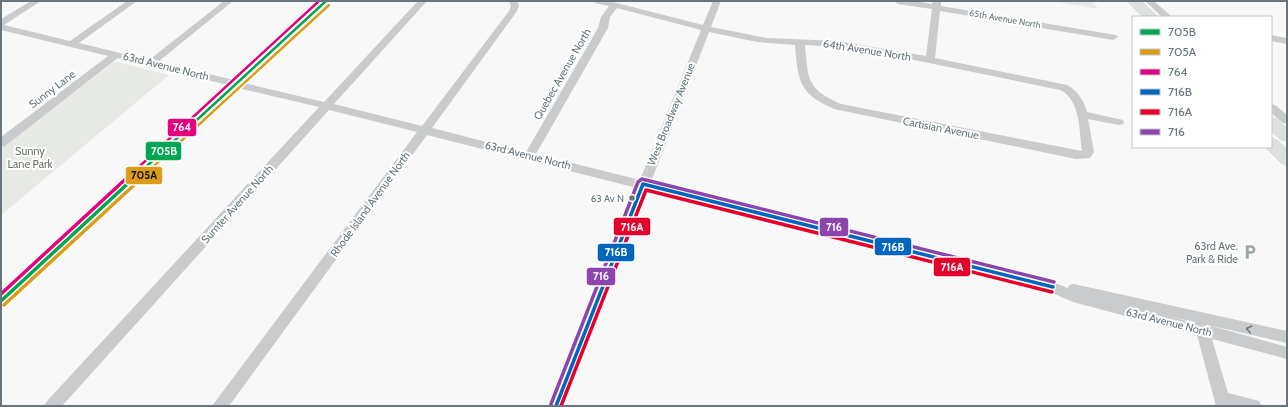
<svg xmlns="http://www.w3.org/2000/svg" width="1288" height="407" viewBox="0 0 1288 407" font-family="Cabin,sans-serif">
<rect width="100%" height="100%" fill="#f8f8f8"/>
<!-- built -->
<path fill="#e8e9e9" d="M 1051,1 L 1091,1 L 1099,9 Z"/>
<!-- green -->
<path fill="#e7e9e5" d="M 117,62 L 169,75 L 1,215 L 1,148 L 113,63 Z"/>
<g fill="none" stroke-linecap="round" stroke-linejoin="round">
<defs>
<path id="highway" d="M 1127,1 L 1142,1 L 1158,17 L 1143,17 Z
M 1271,118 L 1277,119 L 1287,128 L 1287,141 L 1281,140 L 1271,131 Z
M 1271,138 L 1277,140 L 1287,149 L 1287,165 L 1281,163 L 1265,147 L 1271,147 Z"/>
</defs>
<!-- highway casing -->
<use href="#highway" stroke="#d4d5d5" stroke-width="1"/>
<!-- minor -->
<path fill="#c9cbcc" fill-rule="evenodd" d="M 31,1 L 41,1 L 4,25 L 70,41 L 127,1 L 137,1 L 79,43 L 149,60 L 224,1 L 233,1 L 158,62 L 234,80 L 321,1 L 330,1 L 244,83 L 324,102 L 418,1 L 427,1 L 334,104 L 422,126 L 509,11 L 511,6 L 509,1 L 517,1 L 519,6 L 517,11 L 432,128 L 526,152 L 598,28 L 601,17 L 609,6 L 595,3 L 594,1 L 609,1 L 703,25 L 713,1 L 721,1 L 711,27 L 767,38 L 838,41 L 926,56 L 932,9 L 898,4 L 894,1 L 914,1 L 932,4 L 933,1 L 941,1 L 941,6 L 1116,35 L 1118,37 L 1113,40 L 940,11 L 935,58 L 1067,85 C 1078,91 1083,99 1087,112 L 1123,120 L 1124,122 L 1123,124 L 1119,125 L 1088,119 L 1094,152 L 1090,158 L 1076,159 L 834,109 C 799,93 798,82 795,45 L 757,42 L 709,32 L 651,182 L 1053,282 L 1068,288 L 1069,285 L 1074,284 L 1287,331 L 1287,343 L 1208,325 L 1287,347 L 1287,359 L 1212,339 L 1228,393 L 1259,401 L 1262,406 L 1216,406 L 1197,335 L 1073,302 L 1050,292 L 648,190 L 564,406 L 548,406 L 637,188 L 427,135 L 229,406 L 212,406 L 417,132 L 329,110 L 62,406 L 44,406 L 47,401 L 319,107 L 238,88 L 6,305 L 1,307 L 1,293 L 228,85 L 118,58 L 5,146 L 1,147 L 1,137 L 108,56 L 1,30 L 1,19 ZM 617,8 L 701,30 L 640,180 L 536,154 L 608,28 L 610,17 ZM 805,45 L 838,47 L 895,56 L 1060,90 C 1081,100 1079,131 1082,151 L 841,104 C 807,89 808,80 805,45 ZM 1168,316 L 1195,322 L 1195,323 Z
M 1145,1 L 1154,1 L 1172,17 L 1162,17 Z
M 1271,35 L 1287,38 L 1287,44 L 1271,41 Z
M 1271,104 L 1275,105 L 1287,115 L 1287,124 L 1283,123 L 1271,113 Z"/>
<!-- highway -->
<use href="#highway" fill="#dedfe0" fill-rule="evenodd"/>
<defs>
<path id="bus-1-far1" d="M 136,176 L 326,1"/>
<path id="bus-1" d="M 1,301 L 137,175"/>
<path id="bus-2-far1" d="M 143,176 L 329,5"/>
<path id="bus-2" d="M 4,305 L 145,175"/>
<path id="bus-3-far1" d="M 129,176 L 319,1"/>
<path id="bus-3" d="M 1,294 L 130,175"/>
<path id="bus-4" d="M 556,406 L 643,184 L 1053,287"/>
<path id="bus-5" d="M 561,406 L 646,190 L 1052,292"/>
<path id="bus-6" d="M 551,404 L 638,182 L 642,179 L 1054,282"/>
</defs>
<!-- bus-1-far1 casing -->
<use href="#bus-1-far1" stroke="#fff" stroke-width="5"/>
<!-- bus-1 casing -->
<use href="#bus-1" stroke="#fff" stroke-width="6"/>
<!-- bus-2-far1 casing -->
<use href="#bus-2-far1" stroke="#fff" stroke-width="5"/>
<!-- bus-2 casing -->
<use href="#bus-2" stroke="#fff" stroke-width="6"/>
<!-- bus-3-far1 casing -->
<use href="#bus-3-far1" stroke="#fff" stroke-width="5"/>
<!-- bus-3 casing -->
<use href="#bus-3" stroke="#fff" stroke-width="6"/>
<!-- bus-4 casing -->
<use href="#bus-4" stroke="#fff" stroke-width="6"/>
<!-- bus-5 casing -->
<use href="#bus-5" stroke="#fff" stroke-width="6"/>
<!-- bus-6 casing -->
<use href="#bus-6" stroke="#fff" stroke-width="6"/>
<!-- bus-1-far1 -->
<use href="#bus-1-far1" stroke="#00a651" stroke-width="2.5"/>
<!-- bus-1 -->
<use href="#bus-1" stroke="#00a651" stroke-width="3.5"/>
<!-- bus-2-far1 -->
<use href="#bus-2-far1" stroke="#da9c19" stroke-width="2.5"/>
<!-- bus-2 -->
<use href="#bus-2" stroke="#da9c19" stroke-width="3.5"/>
<!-- bus-3-far1 -->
<use href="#bus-3-far1" stroke="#e5007d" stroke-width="2.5"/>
<!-- bus-3 -->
<use href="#bus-3" stroke="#e5007d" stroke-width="3.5"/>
<!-- bus-4 -->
<use href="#bus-4" stroke="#0065bd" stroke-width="3.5"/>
<!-- bus-5 -->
<use href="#bus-5" stroke="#e4002b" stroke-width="3.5"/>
<!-- bus-6 -->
<use href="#bus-6" stroke="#8e44ad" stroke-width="3.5"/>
</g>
<!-- one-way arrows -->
<defs><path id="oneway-chevron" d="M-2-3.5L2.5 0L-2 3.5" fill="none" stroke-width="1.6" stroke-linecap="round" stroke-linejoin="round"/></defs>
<use stroke="#6c7a82" href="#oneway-chevron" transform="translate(1249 329) rotate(-167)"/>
<!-- icons -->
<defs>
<symbol id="parking-bare" viewBox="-9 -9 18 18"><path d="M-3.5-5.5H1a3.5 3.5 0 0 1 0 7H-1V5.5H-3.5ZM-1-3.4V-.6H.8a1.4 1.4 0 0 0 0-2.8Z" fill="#9aa4a9" stroke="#fff" stroke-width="2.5" paint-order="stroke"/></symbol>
</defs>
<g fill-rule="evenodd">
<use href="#parking-bare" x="1239" y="241" width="22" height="22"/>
</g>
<!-- markers -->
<circle fill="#67767e" stroke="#fff" stroke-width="1.5" cx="632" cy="198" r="3.5"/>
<g text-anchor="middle" stroke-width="4" stroke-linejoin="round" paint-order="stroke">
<!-- far-street labels -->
<g font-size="9" fill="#67767e" stroke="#fff">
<text transform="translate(1005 19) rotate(10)" y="3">65th Avenue North</text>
</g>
<!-- bus labels -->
<g font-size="10" fill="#67767e" stroke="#fff" text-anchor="end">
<text x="624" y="202">63 Av N</text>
</g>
<!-- street labels -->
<g font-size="11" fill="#67767e" stroke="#fff">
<text transform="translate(867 50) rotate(9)" y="4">64th Avenue North</text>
<text transform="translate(166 66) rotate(14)" y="4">63rd Avenue North</text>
<text transform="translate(562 74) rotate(-60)" y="4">Quebec Avenue North</text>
<text transform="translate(52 89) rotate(-37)" y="4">Sunny Lane</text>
<text transform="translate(671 114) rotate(-68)" y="4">West Broadway Avenue</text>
<text transform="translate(941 128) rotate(11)" y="4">Cartisian Avenue</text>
<text transform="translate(528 155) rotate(14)" y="4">63rd Avenue North</text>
<text transform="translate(237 204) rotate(-48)" y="4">Sumter Avenue North</text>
<text transform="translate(370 204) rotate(-54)" y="4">Rhode Island Avenue North</text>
<text transform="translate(1169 322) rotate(14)" y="4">63rd Avenue North</text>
</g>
<!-- park labels -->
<g font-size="11" fill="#6a7766" stroke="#fff">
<text x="30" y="155">Sunny<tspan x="30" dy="13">Lane Park</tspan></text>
</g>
<!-- poi labels -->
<g font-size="11" fill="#67767e" stroke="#fff" text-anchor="end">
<text x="1238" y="250">63rd Ave.<tspan x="1238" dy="13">Park &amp; Ride</tspan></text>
</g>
</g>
<g stroke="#fff" stroke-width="1.5">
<rect x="167" y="118" width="30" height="19" rx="4" fill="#e5007d"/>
<rect x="145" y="141" width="37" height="20" rx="4" fill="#00a651"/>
<rect x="125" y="166" width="38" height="19" rx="4" fill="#da9c19"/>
<rect x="613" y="217" width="38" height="19" rx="4" fill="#e4002b"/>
<rect x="819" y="217" width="30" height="20" rx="4" fill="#8e44ad"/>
<rect x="874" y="237" width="38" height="19" rx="4" fill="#0065bd"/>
<rect x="597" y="243" width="38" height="19" rx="4" fill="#0065bd"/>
<rect x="933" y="257" width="38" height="20" rx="4" fill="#e4002b"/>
<rect x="586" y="267" width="30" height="19" rx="4" fill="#8e44ad"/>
</g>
<g font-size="11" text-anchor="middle" font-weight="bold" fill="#fff">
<text x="182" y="131">764</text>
<text x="164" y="155">705B</text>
<text x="632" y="231">716A</text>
<text x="834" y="231">716</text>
<text x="893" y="251">716B</text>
<text x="616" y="256">716B</text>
<text x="952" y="271">716A</text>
<text x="601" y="280">716</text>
</g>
<g font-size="11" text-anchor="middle" font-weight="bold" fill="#111">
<text x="144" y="179">705A</text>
</g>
<!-- border -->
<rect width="1288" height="407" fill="none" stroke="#67767e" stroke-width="4"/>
<!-- legend -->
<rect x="1132" y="16" width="140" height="132" fill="#ffffff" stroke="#c2c8cb"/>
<rect x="1140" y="29" width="20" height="6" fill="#00a651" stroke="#c2c8cb"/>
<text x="1168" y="36" font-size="12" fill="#67767e">705B</text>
<rect x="1140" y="49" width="20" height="6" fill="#da9c19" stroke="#c2c8cb"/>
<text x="1168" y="56" font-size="12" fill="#67767e">705A</text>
<rect x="1140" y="69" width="20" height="6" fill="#e5007d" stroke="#c2c8cb"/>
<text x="1168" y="76" font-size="12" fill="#67767e">764</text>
<rect x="1140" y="89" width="20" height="6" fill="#0065bd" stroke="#c2c8cb"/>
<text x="1168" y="96" font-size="12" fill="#67767e">716B</text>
<rect x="1140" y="109" width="20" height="6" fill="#e4002b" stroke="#c2c8cb"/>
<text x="1168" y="116" font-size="12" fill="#67767e">716A</text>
<rect x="1140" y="129" width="20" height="6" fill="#8e44ad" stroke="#c2c8cb"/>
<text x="1168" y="136" font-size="12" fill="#67767e">716</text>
</svg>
